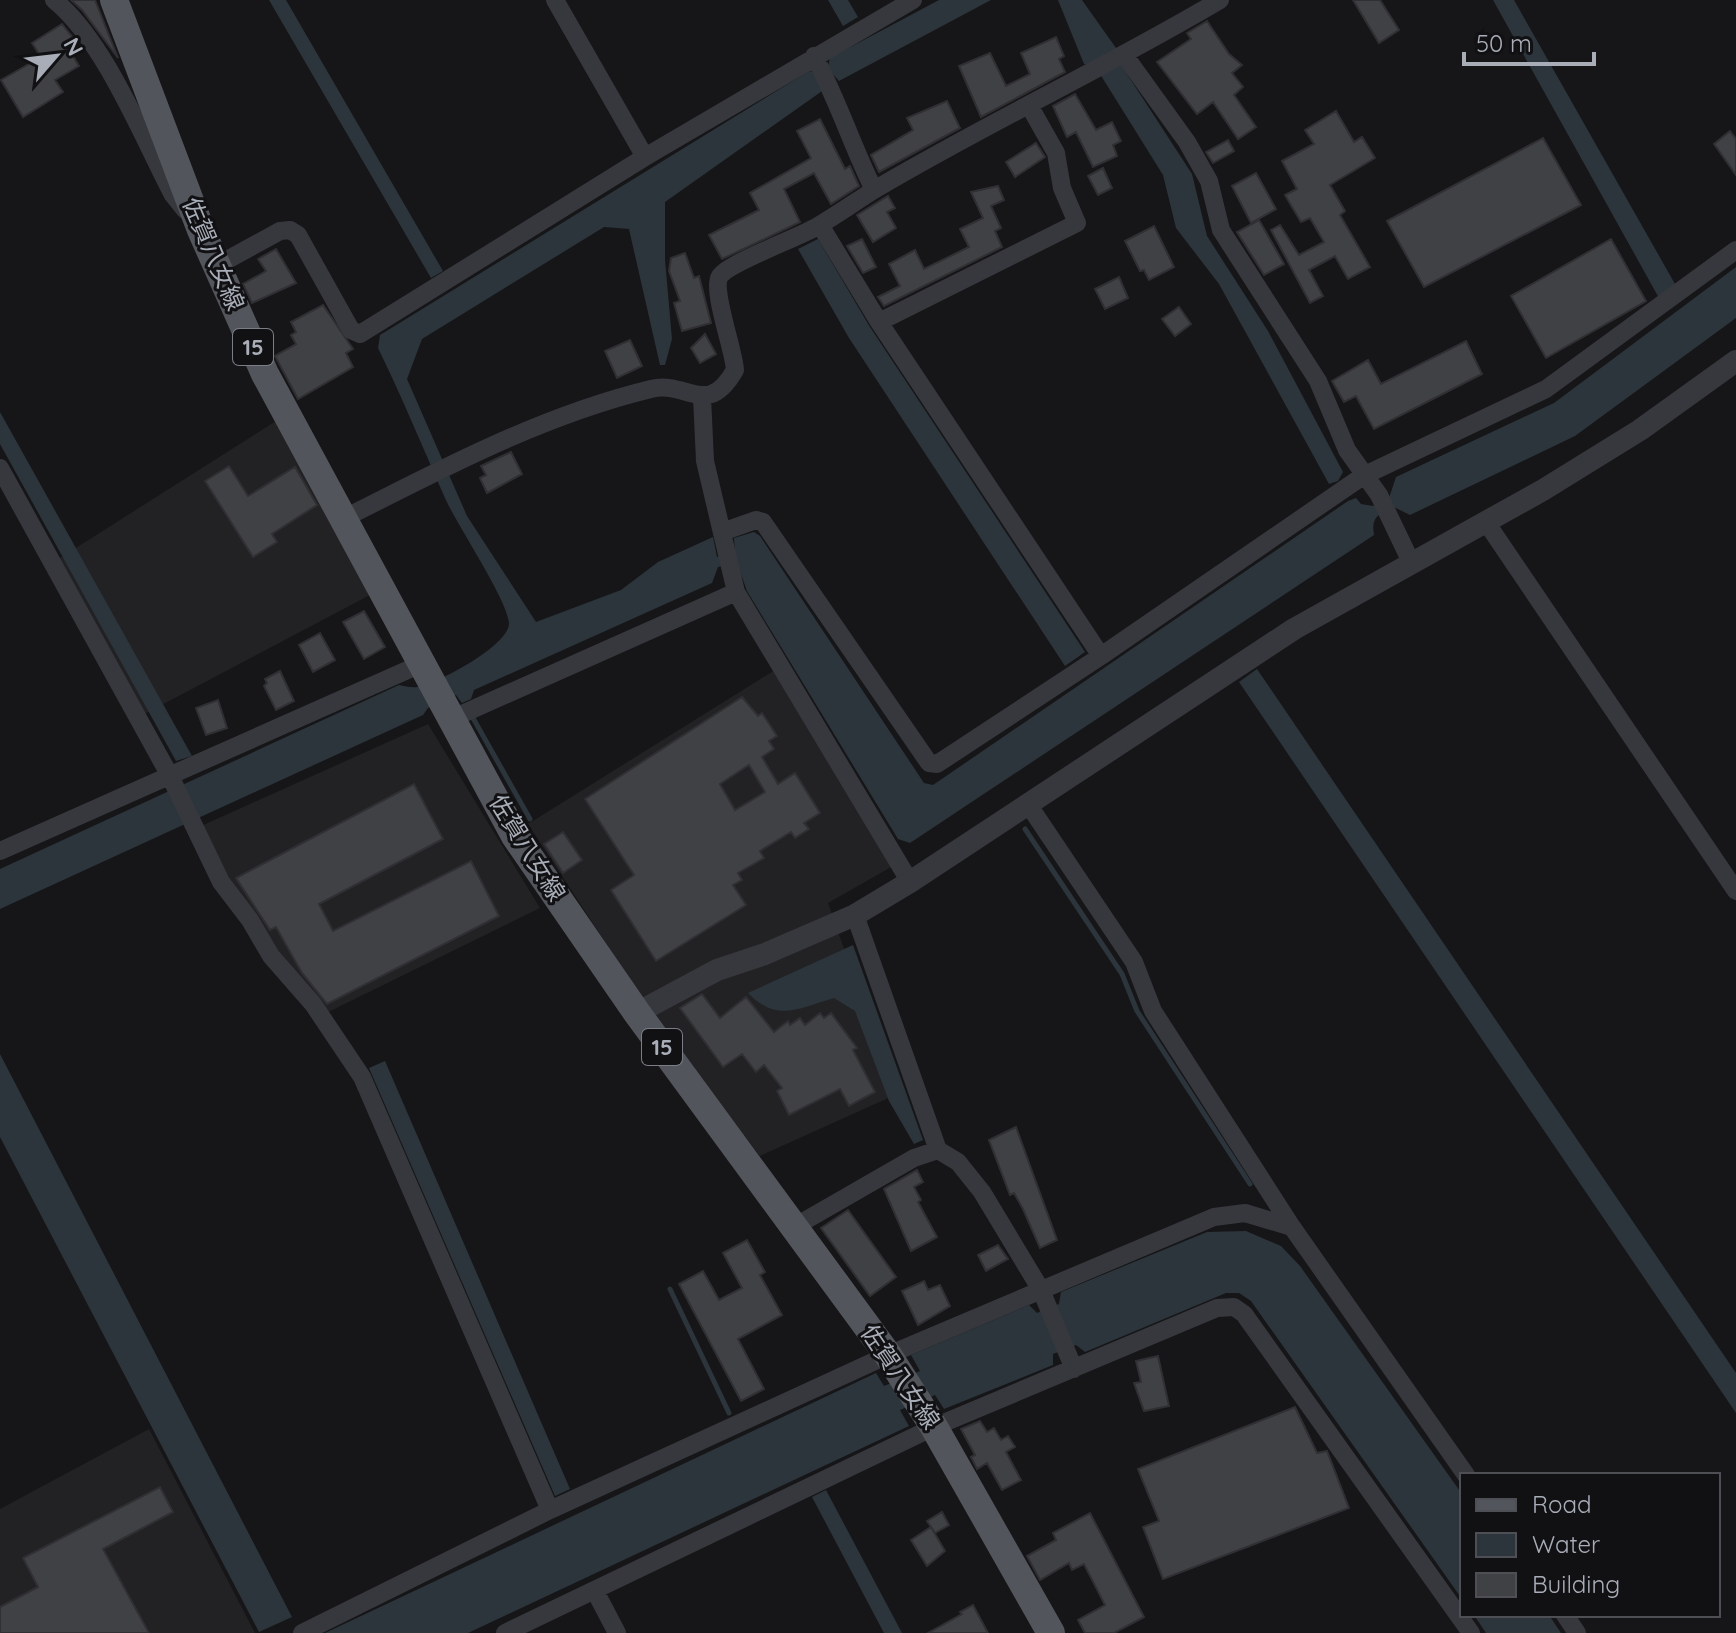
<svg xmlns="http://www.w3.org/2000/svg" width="1736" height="1633" viewBox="0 0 1736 1633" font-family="Quicksand,'Noto Sans JP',sans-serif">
<rect width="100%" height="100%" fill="#161618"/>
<!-- built -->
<path fill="#222225" d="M 276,421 L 370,595 L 133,720 L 49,565 Z
M 775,670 L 893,866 L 828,903 L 895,1095 L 760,1156 L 660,1026 L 528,824 Z
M 428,724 L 540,908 L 314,1019 L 190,831 Z
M 149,1429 L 255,1633 L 0,1633 L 0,1509 Z"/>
<!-- water -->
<path fill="#2c353c" d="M 269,0 L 286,0 L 443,271 L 431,278 Z
M 828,0 L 848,0 L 858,17 L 843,26 Z
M 939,0 L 991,0 L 839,81 L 831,72 L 825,89 L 665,202 L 665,260 L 672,339 L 665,365 L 660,365 L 629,229 L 604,227 L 422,339 L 407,379 L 467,516 L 536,622 L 621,590 L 658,562 L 713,537 L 717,557 L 735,554 L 734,538 L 754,532 L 760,536 L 924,783 L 933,785 L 1348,501 L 1356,498 L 1361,504 L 1373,506 L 1389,498 L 1396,477 L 1554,403 L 1736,267 L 1736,318 L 1575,436 L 1410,515 L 1394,507 C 1378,514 1371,517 1374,535 L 910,843 L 898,839 L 747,591 L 737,563 L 718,567 L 712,583 L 474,690 L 471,699 L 462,703 L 456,695 L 428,708 L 423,715 L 0,909 L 0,869 L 399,685 C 404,686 412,688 417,687 C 437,684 510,645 509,623 C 507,599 458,527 445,498 C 423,448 402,397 378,348 L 380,335 L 809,71 L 818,73 L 828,66 L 830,58 Z
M 1058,0 L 1082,0 L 1116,48 L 1114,54 L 1192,174 L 1207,236 L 1268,331 L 1343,472 L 1338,481 L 1329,484 L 1219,284 L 1176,228 L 1163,175 L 1095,66 L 1084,64 Z
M 1493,0 L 1514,0 L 1675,284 L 1659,298 Z
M 818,239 L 870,327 L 1085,652 L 1065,666 L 849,338 L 798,249 Z
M 0,412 L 192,756 L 176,761 L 0,444 Z
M 1257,669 L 1736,1373 L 1736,1413 L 1239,682 Z
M 853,945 L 923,1140 L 914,1144 L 889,1101 L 855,1011 L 834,998 C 799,1008 777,1023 748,993 Z
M 0,1054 L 292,1617 L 259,1632 L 0,1137 Z
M 385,1061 L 570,1489 L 555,1496 L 369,1068 Z
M 1246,1231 L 1281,1246 L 1300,1266 L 1462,1494 L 1462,1599 L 1251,1301 L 1239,1293 L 1226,1293 L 1085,1352 L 1076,1345 L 1053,1354 L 1053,1365 L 944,1409 L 935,1395 L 900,1410 L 909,1426 L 468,1633 L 325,1633 L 876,1373 L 884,1386 L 920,1371 L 911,1355 L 1029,1305 L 1037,1313 L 1059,1304 L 1061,1292 L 1207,1232 Z
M 826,1490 L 902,1633 L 884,1633 L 812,1497 Z
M 1474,1615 L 1549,1615 L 1561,1633 L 1486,1633 Z"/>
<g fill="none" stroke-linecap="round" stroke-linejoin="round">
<!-- stream -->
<path stroke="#2c353c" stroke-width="5" d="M 473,718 L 530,819
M 1025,829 L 1122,974 L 1137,1011 L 1250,1184
M 670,1289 L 729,1413"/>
</g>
<!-- building -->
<path fill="#404145" stroke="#303034" stroke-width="2" fill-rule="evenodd" d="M 71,0 L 95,0 L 118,58 L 82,10 Z
M 1353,0 L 1380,0 L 1399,30 L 1379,43 Z
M 1207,21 L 1229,54 L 1242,65 L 1232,73 L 1243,87 L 1234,95 L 1256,127 L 1238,139 L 1213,102 L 1197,114 L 1157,62 L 1191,39 L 1187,33 Z
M 62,24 L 78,44 L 69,50 L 79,66 L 55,80 L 63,92 L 23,117 L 1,80 L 41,57 L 32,43 Z
M 1056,37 L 1064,56 L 1059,59 L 1065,72 L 981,117 L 959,66 L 990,53 L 1006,86 L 1030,74 L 1021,53 Z
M 1075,94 L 1096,130 L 1112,122 L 1121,141 L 1113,145 L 1117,156 L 1093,167 L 1076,132 L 1067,137 L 1053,106 Z
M 947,101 L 960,128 L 879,172 L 871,155 L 913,130 L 907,118 Z
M 1336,111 L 1354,142 L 1362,137 L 1375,158 L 1330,185 L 1345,211 L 1340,215 L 1370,267 L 1348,279 L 1335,256 L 1309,270 L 1323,296 L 1310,303 L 1271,230 L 1280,225 L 1299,255 L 1324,242 L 1310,218 L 1301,222 L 1292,207 L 1285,195 L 1297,189 L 1282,161 L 1314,144 L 1305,130 Z
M 820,119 L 845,169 L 850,166 L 859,186 L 831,204 L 814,173 L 784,189 L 800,222 L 722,259 L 709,235 L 759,210 L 750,193 L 811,158 L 797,131 Z
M 1730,131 L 1736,139 L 1736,175 L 1714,144 Z
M 1543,138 L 1581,205 L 1424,287 L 1387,221 Z
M 1228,140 L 1234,151 L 1213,163 L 1206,152 Z
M 1036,143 L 1045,157 L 1015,177 L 1006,162 Z
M 1103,168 L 1112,188 L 1098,195 L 1088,176 Z
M 1256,173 L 1276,209 L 1251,223 L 1232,186 Z
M 998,186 L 1004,200 L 991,206 L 1001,228 L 995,231 L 1002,247 L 884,306 L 878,297 L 900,286 L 889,264 L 915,250 L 924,269 L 969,247 L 960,229 L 983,218 L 971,192 Z
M 888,196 L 895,208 L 887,212 L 896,228 L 873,242 L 857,215 Z
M 1259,220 L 1284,264 L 1264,275 L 1237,232 Z
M 1154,226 L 1174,267 L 1149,280 L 1144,270 L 1140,271 L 1125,241 Z
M 862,239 L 876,267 L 863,273 L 847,246 Z
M 1611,239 L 1646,301 L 1546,358 L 1511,296 Z
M 276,249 L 296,283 L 252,303 L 243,284 L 266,271 L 258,259 Z
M 685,253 L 694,278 L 699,276 L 711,323 L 682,331 L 674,303 L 680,301 L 669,271 L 671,258 Z
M 1119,277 L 1128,298 L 1105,309 L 1095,289 Z
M 323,305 L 353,349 L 346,353 L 353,367 L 298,399 L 275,356 L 296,344 L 291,335 L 296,332 L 291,322 Z
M 1179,307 L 1191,324 L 1175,336 L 1162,319 Z
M 705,334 L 716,354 L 700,363 L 691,348 Z
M 630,340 L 642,366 L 617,378 L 605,351 Z
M 1466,341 L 1482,374 L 1374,429 L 1356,396 L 1344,402 L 1332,381 L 1368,360 L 1381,384 Z
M 511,452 L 522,474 L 487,493 L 480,478 L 486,475 L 481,466 Z
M 229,466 L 248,496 L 295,467 L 317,505 L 272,534 L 277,542 L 253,557 L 205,481 Z
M 364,611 L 385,647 L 364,659 L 343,622 Z
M 320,633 L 335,660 L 313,672 L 299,645 Z
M 280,671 L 294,701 L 276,710 L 264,686 L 267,683 L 265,679 Z
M 742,697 L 758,716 L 762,713 L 777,736 L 769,741 L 774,749 L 762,757 L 778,784 L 795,773 L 820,813 L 804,823 L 809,829 L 795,838 L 791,832 L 760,851 L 764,858 L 738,873 L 742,880 L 733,885 L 746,905 L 656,961 L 611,890 L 634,875 L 585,799 ZM 749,765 L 765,792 L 735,810 L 720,784 Z
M 218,700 L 227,728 L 206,735 L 196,708 Z
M 414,784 L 443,839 L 319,904 L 333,931 L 471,861 L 499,916 L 327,1004 L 302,973 L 276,927 L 270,930 L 236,878 Z
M 563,832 L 582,860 L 563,873 L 544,844 Z
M 702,994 L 720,1018 L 746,997 L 774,1032 L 788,1021 L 790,1025 L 800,1018 L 805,1025 L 820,1013 L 824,1018 L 831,1013 L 857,1048 L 853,1050 L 875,1092 L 849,1106 L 840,1089 L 789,1115 L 777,1091 L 782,1088 L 764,1065 L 756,1072 L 742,1054 L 723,1067 L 680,1008 Z
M 1016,1127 L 1057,1240 L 1040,1248 L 1023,1209 L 1014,1193 L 1010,1195 L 989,1140 Z
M 917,1170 L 923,1182 L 914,1187 L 921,1200 L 918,1202 L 937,1237 L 911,1251 L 884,1189 Z
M 848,1210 L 896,1277 L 870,1296 L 821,1228 Z
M 747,1240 L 765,1272 L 760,1275 L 782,1315 L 738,1339 L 764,1389 L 741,1401 L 679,1284 L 703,1271 L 719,1300 L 742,1288 L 723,1253 Z
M 998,1245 L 1008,1259 L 986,1271 L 978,1255 Z
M 924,1281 L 928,1290 L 940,1285 L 950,1306 L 918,1325 L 902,1291 Z
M 1158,1356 L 1169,1406 L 1144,1411 L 1134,1383 L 1141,1382 L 1136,1361 Z
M 1295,1407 L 1317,1453 L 1327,1451 L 1349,1508 L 1163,1579 L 1143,1527 L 1159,1521 L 1138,1469 Z
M 980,1421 L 987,1432 L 994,1428 L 1001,1440 L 1008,1436 L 1015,1447 L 1006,1452 L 1021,1480 L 1002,1490 L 987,1463 L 977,1469 L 971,1457 L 975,1455 L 961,1429 Z
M 160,1487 L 173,1512 L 103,1549 L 149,1633 L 0,1633 L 0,1607 L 38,1587 L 23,1558 Z
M 942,1512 L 949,1525 L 935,1533 L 927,1521 Z
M 1090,1513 L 1144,1617 L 1114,1633 L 1085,1633 L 1078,1620 L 1105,1605 L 1084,1564 L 1072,1570 L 1069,1563 L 1040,1580 L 1027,1556 L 1056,1540 L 1053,1533 Z
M 931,1527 L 945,1551 L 927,1566 L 911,1540 Z
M 973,1605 L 988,1633 L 928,1633 L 962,1614 L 960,1612 Z"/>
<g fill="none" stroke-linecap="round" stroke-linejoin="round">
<!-- minor -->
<path stroke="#37383d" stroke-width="18" d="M 54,0 C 104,40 143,138 173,195 L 185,210
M 555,0 L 645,157
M 814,56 C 838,100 852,146 874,190
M 1125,56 L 1187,142 L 1209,181 L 1221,230 L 1318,381 L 1347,450 L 1379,495 L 1411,562
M 820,225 L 879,322 L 1101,656 L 1363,476 L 1546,389 L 1736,250
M 216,266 L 280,231 L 290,230 L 298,235 L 351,330 L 360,334 L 645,157 L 913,0
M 879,322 L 1077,223 L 1062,188 L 1056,153 L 1030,107
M 702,397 L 705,461 L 736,592 L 910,882
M 0,468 L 170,776 L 221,882 L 250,920 L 271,956 L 313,1004 L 362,1077 L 550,1510
M 343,519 C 441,469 543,415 651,389 C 688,380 707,419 735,370 C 734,350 711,289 720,276 C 730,262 798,238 818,226 C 837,215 855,202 874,190 C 987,123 1107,67 1220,0
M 1486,522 L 1736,891
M 722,532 L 756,520 L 763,522 L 929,763 L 937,764 L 1101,656
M 451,719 L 736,592
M 1028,804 L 1134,962 L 1153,1011 L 1292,1227 L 1466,1475
M 0,851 L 421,664
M 855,915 L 938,1150 L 958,1162 L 982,1192 L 1041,1290 L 1074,1369
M 794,1227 L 914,1158 L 938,1150
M 595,1591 L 617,1633
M 1565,1615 L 1577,1633
M 302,1633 L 550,1510 L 888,1355 L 1214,1217 L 1245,1213 L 1292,1227
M 505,1633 L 934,1427 L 1217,1308 L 1234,1307 L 1244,1314 L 1471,1633"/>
<!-- tertiary -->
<path stroke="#37383d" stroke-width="22" d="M 637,1013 L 717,970 L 765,954 L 855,915 L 910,882 L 1294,629 L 1543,490 L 1640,430 L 1736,361"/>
<!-- primary -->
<path stroke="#53555c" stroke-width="28" d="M 114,0 L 201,230 L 265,374 L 515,836 L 637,1013 L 888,1355 L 934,1427 L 1051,1633"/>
</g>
<g text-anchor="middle" stroke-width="6" stroke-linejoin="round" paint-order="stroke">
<!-- shield labels -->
<g fill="#111113" stroke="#7b7e86" stroke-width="2">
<rect x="233" y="329" width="40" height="36" rx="6"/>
<rect x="642" y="1029" width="40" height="36" rx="6"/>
</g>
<g font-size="22" font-weight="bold" fill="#a8adb8">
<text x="253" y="355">15</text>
<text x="662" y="1055">15</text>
</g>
<!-- street labels -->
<g font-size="24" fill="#a8adb8" stroke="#111113">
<text transform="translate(213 254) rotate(67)" y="8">佐賀八女線</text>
<text transform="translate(527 848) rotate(58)" y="8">佐賀八女線</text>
<text transform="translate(900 1377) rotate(56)" y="8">佐賀八女線</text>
</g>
</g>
<!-- legend -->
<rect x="1460" y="1473" width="260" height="144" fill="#111113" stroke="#4d4f55" stroke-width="2"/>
<rect x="1476" y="1499" width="40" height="12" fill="#53555c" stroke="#4d4f55" stroke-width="2"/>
<text x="1532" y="1513" font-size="24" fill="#a8adb8">Road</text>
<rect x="1476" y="1533" width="40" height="24" fill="#2c353c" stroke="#4d4f55" stroke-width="2"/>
<text x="1532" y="1553" font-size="24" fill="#a8adb8">Water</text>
<rect x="1476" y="1573" width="40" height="24" fill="#404145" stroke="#4d4f55" stroke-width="2"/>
<text x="1532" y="1593" font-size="24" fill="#a8adb8">Building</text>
<!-- north arrow -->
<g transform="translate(56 56) rotate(62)" stroke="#111113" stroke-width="6" paint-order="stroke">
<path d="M0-6L14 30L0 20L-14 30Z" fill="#a8adb8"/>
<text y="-12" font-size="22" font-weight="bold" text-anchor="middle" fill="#a8adb8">N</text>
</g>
<!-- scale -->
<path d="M1464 52v12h130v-12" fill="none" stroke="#a8adb8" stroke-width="4"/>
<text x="1476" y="52" font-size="24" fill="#a8adb8" stroke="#111113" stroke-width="6" paint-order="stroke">50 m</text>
</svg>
